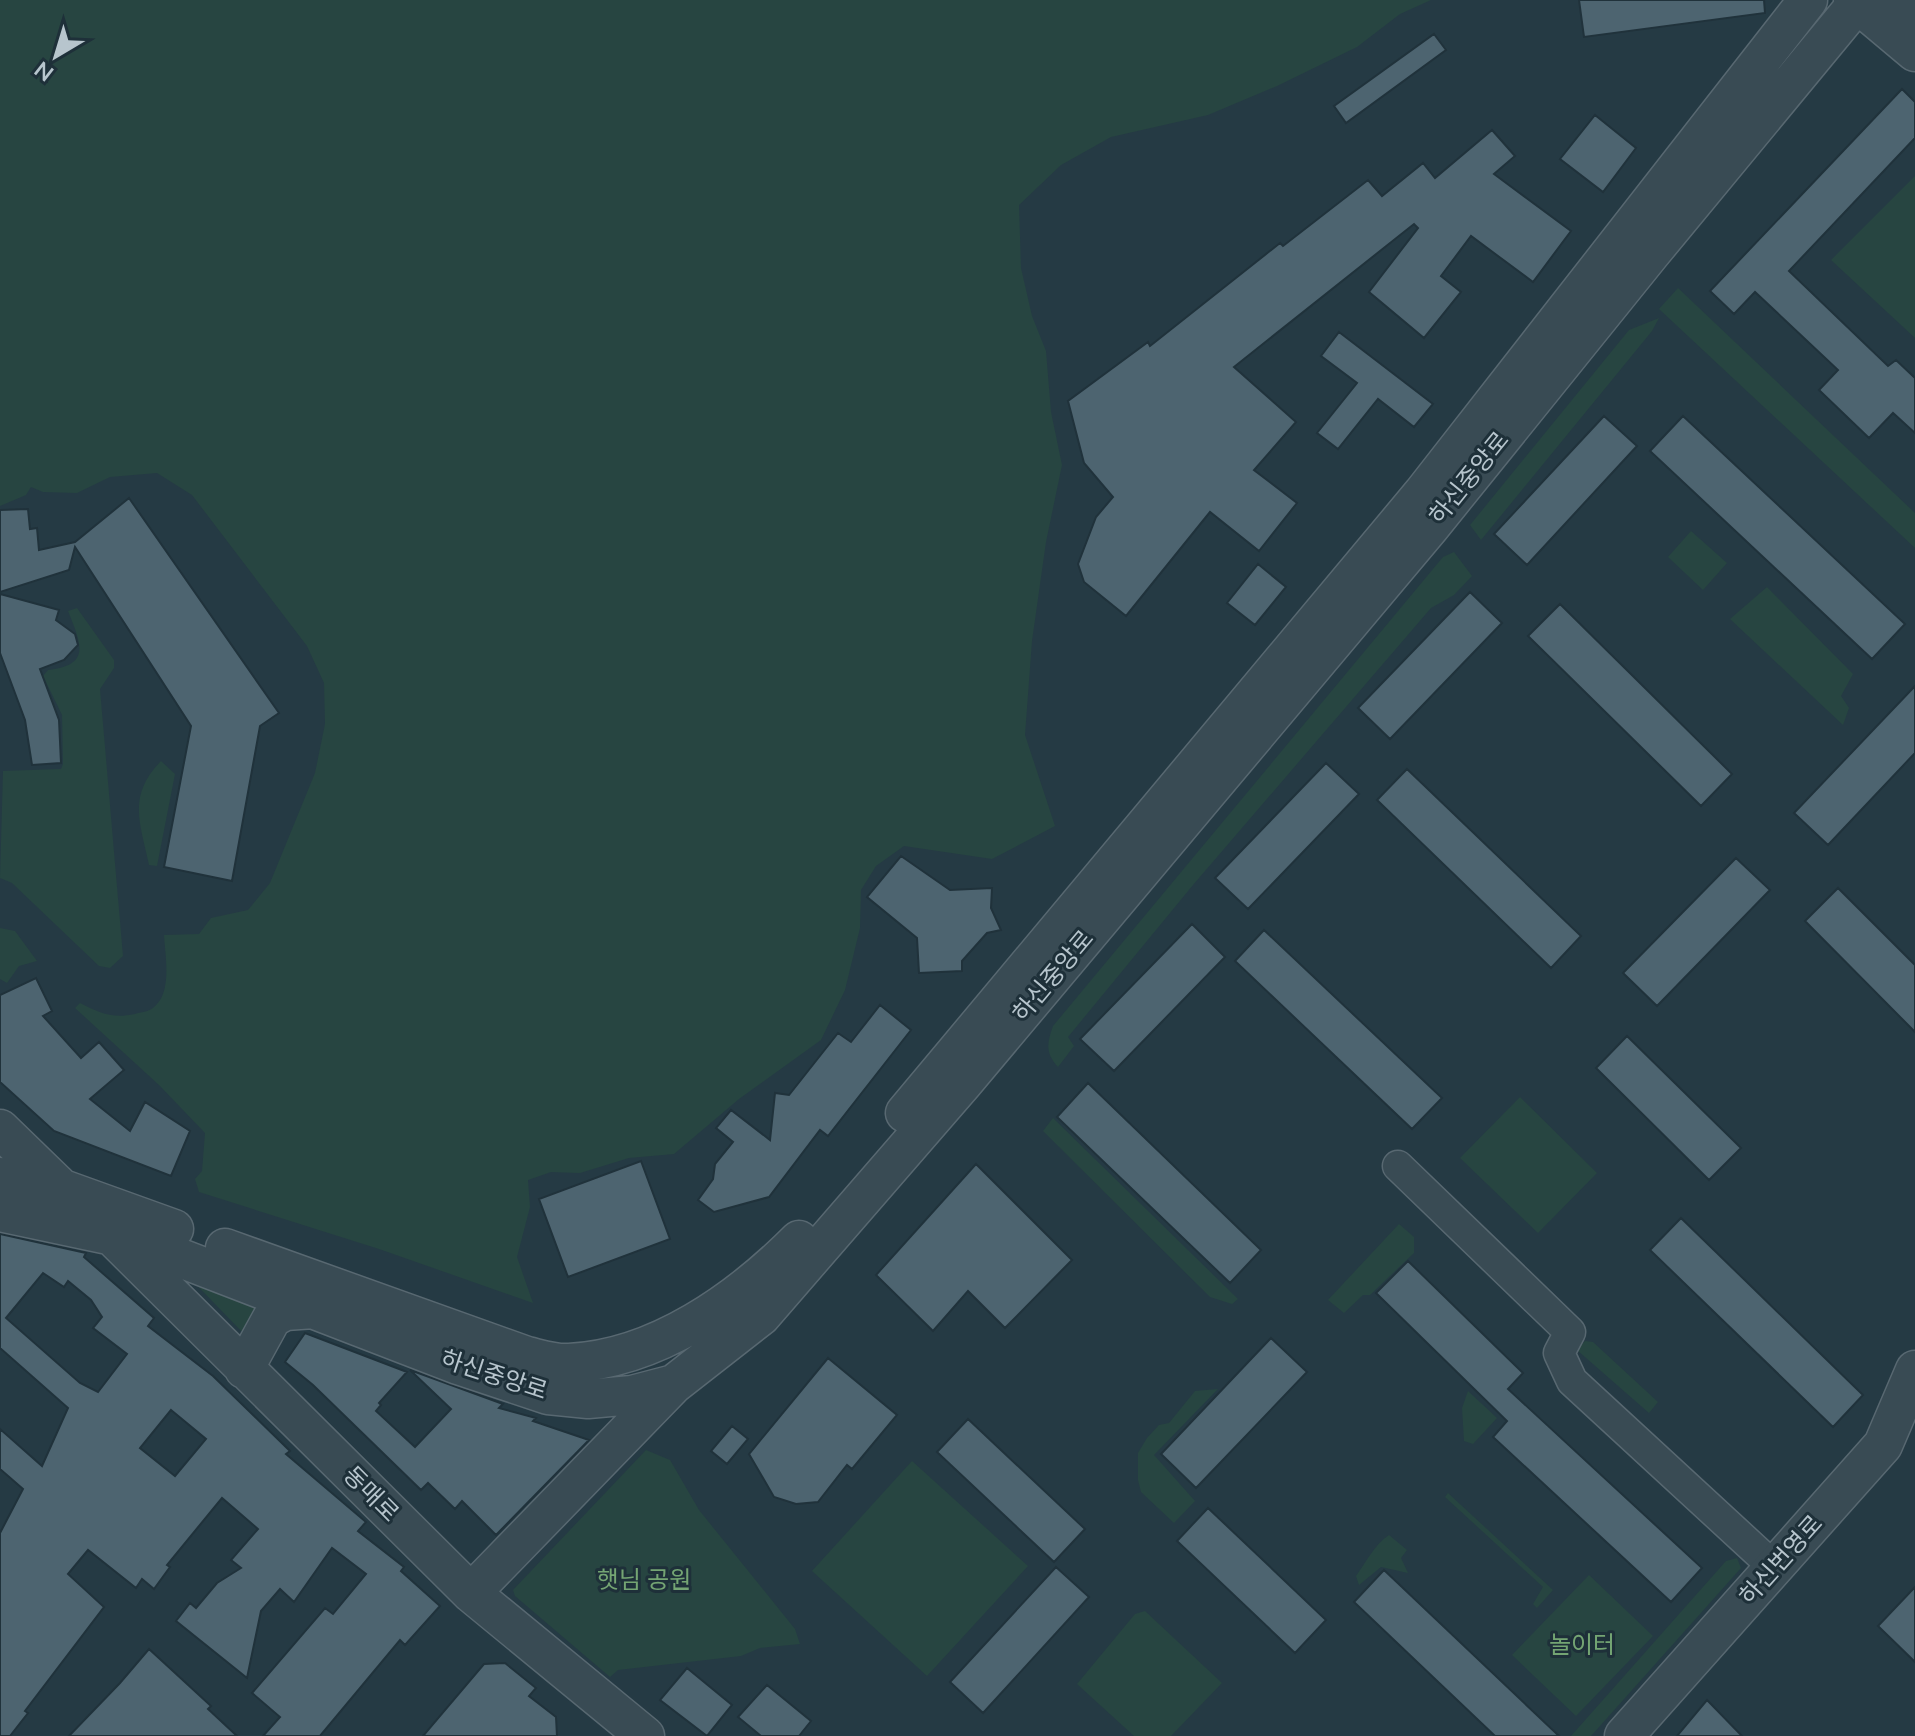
<svg xmlns="http://www.w3.org/2000/svg" width="1915" height="1736" viewBox="0 0 1915 1736" font-family="Mulish,'Noto Sans KR',sans-serif">
<rect width="100%" height="100%" fill="#253a44"/>
<!-- green -->
<path fill="#274541" d="M 0,0 L 1431,0 L 1400,14 L 1357,47 L 1277,86 L 1208,115 L 1111,137 L 1061,165 L 1019,205 L 1021,268 L 1032,316 L 1046,351 L 1051,412 L 1062,465 L 1046,542 L 1032,641 L 1025,735 L 1055,826 L 992,859 L 904,846 L 876,866 L 861,890 L 860,928 L 845,990 L 821,1040 L 739,1099 L 674,1154 L 629,1158 L 580,1173 L 551,1172 L 528,1180 L 530,1207 L 517,1257 L 533,1303 L 379,1249 L 199,1192 L 195,1179 L 202,1171 L 205,1133 L 159,1085 L 75,1008 L 80,1003 C 100,1013 112,1019 135,1014 C 141,1012 148,1012 153,1008 C 173,993 165,956 164,935 L 199,934 L 211,918 L 248,910 L 270,883 L 315,773 L 325,724 L 324,683 L 307,646 L 192,495 L 157,473 L 110,477 L 77,493 L 43,492 L 31,487 L 26,495 L 0,506 Z
M 1915,176 L 1915,338 L 1831,260 Z
M 1678,288 L 1915,513 L 1915,548 L 1659,309 Z
M 1659,318 L 1652,331 L 1481,540 L 1470,525 L 1629,330 Z
M 1691,531 L 1727,563 L 1703,590 L 1668,557 Z
M 1454,552 L 1472,576 L 1454,595 L 1431,608 L 1193,885 L 1068,1037 L 1074,1046 L 1058,1067 C 1045,1053 1047,1043 1053,1026 L 1443,557 Z
M 1767,587 L 1853,674 L 1841,696 L 1849,708 L 1843,725 L 1730,619 Z
M 77,608 L 114,660 L 114,668 L 100,689 L 123,956 L 110,968 L 99,966 L 12,883 L 0,878 L 3,771 L 61,769 L 63,764 L 62,715 L 43,676 L 48,670 C 93,665 80,642 68,611 Z
M 161,761 L 175,774 L 157,866 L 149,865 C 140,822 127,796 161,761 Z
M 0,928 L 15,931 L 37,961 L 19,966 L 7,983 L 0,979 Z
M 1520,1097 L 1597,1173 L 1538,1233 L 1460,1158 Z
M 1053,1118 L 1238,1299 L 1232,1304 L 1210,1297 L 1043,1131 Z
M 1399,1224 L 1414,1237 L 1414,1253 L 1370,1295 L 1363,1295 L 1344,1313 L 1328,1300 Z
M 183,1271 L 270,1301 L 246,1336 Z
M 1585,1341 L 1593,1342 L 1658,1402 L 1649,1413 L 1577,1350 Z
M 1218,1389 L 1154,1455 L 1195,1501 L 1174,1523 L 1141,1492 L 1138,1480 L 1138,1453 L 1147,1438 L 1159,1425 L 1169,1423 L 1195,1391 Z
M 1468,1391 L 1497,1418 L 1473,1444 L 1464,1441 L 1462,1408 Z
M 646,1450 L 670,1460 L 699,1510 L 795,1629 L 800,1644 L 760,1648 L 741,1656 L 618,1670 L 610,1677 L 515,1596 L 513,1590 Z
M 912,1461 L 1028,1566 L 927,1676 L 812,1571 Z
M 1448,1493 L 1553,1590 L 1537,1608 L 1533,1604 L 1543,1587 L 1445,1497 Z
M 1389,1535 L 1407,1550 L 1401,1558 L 1408,1573 L 1381,1567 L 1359,1585 L 1356,1576 C 1367,1561 1374,1545 1389,1535 Z
M 1737,1558 L 1741,1568 L 1591,1736 L 1571,1736 L 1726,1561 Z
M 1589,1575 L 1653,1636 L 1576,1716 L 1512,1655 Z
M 1145,1611 L 1222,1683 L 1171,1736 L 1134,1736 L 1077,1684 L 1135,1614 Z"/>
<!-- building -->
<path fill="#4d6470" stroke="#20323b" stroke-width="2" fill-rule="evenodd" d="M 1579,0 L 1764,0 L 1765,13 L 1584,37 Z
M 1434,34 L 1446,50 L 1346,123 L 1334,106 Z
M 1902,89 L 1915,102 L 1915,138 L 1789,271 L 1888,366 L 1896,360 L 1915,378 L 1915,433 L 1893,413 L 1869,438 L 1819,390 L 1838,370 L 1755,292 L 1734,314 L 1710,291 Z
M 1595,115 L 1636,148 L 1603,192 L 1560,159 Z
M 1492,130 L 1515,156 L 1494,174 L 1571,231 L 1533,282 L 1471,236 L 1441,276 L 1461,292 L 1424,338 L 1369,292 L 1418,228 L 1414,224 L 1234,367 L 1296,422 L 1254,470 L 1297,503 L 1259,551 L 1210,512 L 1126,616 L 1084,582 L 1078,564 L 1096,517 L 1113,497 L 1084,463 L 1068,401 L 1148,342 L 1150,346 L 1280,243 L 1283,246 L 1368,180 L 1382,196 L 1423,163 L 1435,178 Z
M 1339,332 L 1433,404 L 1414,427 L 1378,399 L 1338,449 L 1317,433 L 1357,383 L 1321,356 Z
M 1604,416 L 1637,446 L 1527,565 L 1494,534 Z
M 1683,416 L 1905,624 L 1872,659 L 1650,451 Z
M 129,498 L 279,713 L 260,726 L 232,881 L 164,867 L 191,726 L 75,547 L 69,570 L 0,592 L 0,510 L 28,509 L 30,529 L 37,528 L 39,550 L 75,542 Z
M 1258,564 L 1286,587 L 1255,625 L 1227,603 Z
M 1470,592 L 1502,623 L 1390,739 L 1358,708 Z
M 0,594 L 59,610 L 56,620 L 75,634 L 78,645 L 64,660 L 40,669 L 59,720 L 61,763 L 32,765 L 25,720 L 0,653 Z
M 1560,604 L 1732,774 L 1701,806 L 1528,636 Z
M 1915,686 L 1915,753 L 1828,845 L 1794,813 Z
M 1326,763 L 1359,794 L 1248,909 L 1215,878 Z
M 1407,769 L 1581,936 L 1551,968 L 1377,800 Z
M 901,856 L 950,890 L 992,888 L 991,908 L 1001,930 L 987,933 L 962,961 L 962,971 L 919,973 L 917,938 L 867,897 Z
M 1736,858 L 1770,890 L 1657,1006 L 1623,973 Z
M 1838,888 L 1915,965 L 1915,1032 L 1805,921 Z
M 1192,924 L 1225,957 L 1114,1071 L 1080,1039 Z
M 1264,930 L 1442,1098 L 1412,1129 L 1235,961 Z
M 36,978 L 52,1011 L 43,1016 L 81,1058 L 99,1042 L 124,1070 L 90,1099 L 130,1131 L 145,1102 L 190,1131 L 171,1176 L 54,1131 L 0,1082 L 0,995 Z
M 880,1005 L 911,1030 L 828,1136 L 820,1130 L 769,1197 L 714,1212 L 698,1200 L 713,1179 L 715,1164 L 733,1142 L 716,1128 L 731,1110 L 770,1140 L 775,1093 L 789,1095 L 838,1033 L 851,1042 Z
M 1627,1036 L 1741,1148 L 1709,1180 L 1596,1068 Z
M 1088,1083 L 1261,1250 L 1230,1283 L 1057,1117 Z
M 641,1161 L 670,1239 L 568,1277 L 539,1199 Z
M 976,1164 L 1072,1260 L 1005,1328 L 968,1291 L 933,1331 L 876,1275 Z
M 1681,1218 L 1863,1395 L 1833,1427 L 1650,1250 Z
M 0,1234 L 86,1253 L 84,1257 L 154,1318 L 148,1326 L 213,1376 L 290,1451 L 286,1454 L 366,1522 L 358,1531 L 404,1567 L 401,1571 L 440,1606 L 405,1645 L 400,1640 L 320,1736 L 263,1736 L 280,1717 L 252,1693 L 325,1608 L 333,1614 L 366,1574 L 332,1548 L 294,1602 L 280,1589 L 261,1611 L 247,1678 L 176,1621 L 190,1603 L 196,1608 L 217,1583 L 241,1568 L 231,1560 L 258,1529 L 222,1498 L 167,1565 L 170,1567 L 154,1589 L 142,1579 L 136,1588 L 88,1550 L 68,1574 L 104,1607 L 25,1711 L 28,1713 L 10,1736 L 0,1736 L 0,1533 L 23,1489 L 0,1469 L 0,1429 L 42,1466 L 68,1408 L 0,1348 ZM 43,1273 L 64,1287 L 68,1281 L 91,1300 L 102,1317 L 93,1328 L 127,1354 L 98,1392 L 80,1383 L 6,1318 ZM 171,1410 L 206,1439 L 175,1476 L 140,1448 Z
M 1408,1261 L 1523,1373 L 1508,1389 L 1702,1568 L 1671,1602 L 1493,1437 L 1507,1421 L 1376,1293 Z
M 305,1333 L 407,1372 L 379,1403 L 381,1405 L 376,1411 L 415,1447 L 451,1409 L 410,1370 L 503,1404 L 499,1408 L 536,1418 L 533,1421 L 589,1440 L 496,1535 L 462,1501 L 455,1509 L 428,1483 L 421,1490 L 313,1385 L 285,1362 Z
M 1271,1338 L 1307,1372 L 1196,1488 L 1161,1454 Z
M 828,1358 L 897,1415 L 852,1469 L 847,1465 L 818,1502 L 796,1504 L 774,1497 L 749,1454 Z
M 968,1419 L 1085,1529 L 1054,1562 L 937,1452 Z
M 732,1426 L 748,1439 L 727,1464 L 711,1451 Z
M 1208,1508 L 1326,1620 L 1295,1653 L 1177,1541 Z
M 1056,1567 L 1089,1597 L 983,1713 L 950,1682 Z
M 1384,1570 L 1559,1736 L 1495,1736 L 1354,1602 Z
M 1915,1587 L 1915,1662 L 1878,1626 Z
M 149,1649 L 211,1706 L 208,1709 L 237,1736 L 69,1736 L 120,1683 Z
M 505,1663 L 536,1688 L 529,1696 L 556,1717 L 557,1736 L 423,1736 L 484,1664 Z
M 687,1668 L 732,1705 L 707,1736 L 660,1700 Z
M 767,1685 L 811,1721 L 799,1736 L 761,1736 L 738,1717 Z
M 1707,1700 L 1742,1736 L 1677,1736 Z"/>
<g fill="none" stroke-linecap="round" stroke-linejoin="round">
<defs>
<path id="minor" d="M 1398,1166 L 1570,1332 L 1559,1353 L 1572,1381 L 1775,1568"/>
<path id="tertiary" d="M 1853,0 L 1915,52
M 1897,0 L 1915,16
M 905,1113 L 1423,493 L 1808,0
M 0,1129 L 64,1191
M 0,1177 L 60,1188 L 174,1229
M 0,1212 L 136,1241 L 458,1365 L 548,1395 L 588,1399 L 632,1395 L 674,1384 L 761,1316 L 963,1083 L 1430,527 L 1651,253 L 1860,0
M 115,1239 L 471,1593 L 645,1736
M 225,1248 L 527,1356 C 540,1359 555,1364 569,1363 C 657,1359 739,1300 799,1240
M 244,1369 L 272,1318 L 285,1311 L 314,1309
M 471,1593 L 672,1386
M 1624,1736 L 1883,1445 L 1915,1370"/>
</defs>
<!-- minor casing -->
<use href="#minor" stroke="#586871" stroke-width="33"/>
<!-- tertiary casing -->
<use href="#tertiary" stroke="#586871" stroke-width="41"/>
<!-- minor -->
<use href="#minor" stroke="#394b54" stroke-width="30"/>
<!-- tertiary -->
<use href="#tertiary" stroke="#394b54" stroke-width="38"/>
</g>
<g text-anchor="middle" stroke-width="6" stroke-linejoin="round" paint-order="stroke">
<!-- street labels -->
<g font-size="24" fill="#b7c5cd" stroke="#1e3039">
<text transform="translate(1469 478) rotate(-51)" y="8">하신중앙로</text>
<text transform="translate(1053 976) rotate(-50)" y="8">하신중앙로</text>
<text transform="translate(494 1375) rotate(18)" y="8">하신중앙로</text>
<text transform="translate(371 1494) rotate(45)" y="8">동매로</text>
<text transform="translate(1781 1560) rotate(-48)" y="8">하신번영로</text>
</g>
<!-- park labels -->
<g font-size="24" fill="#74a573" stroke="#1e3039">
<text x="644" y="1588">햇님 공원</text>
<text x="1582" y="1653">놀이터</text>
</g>
</g>
<!-- north arrow -->
<g transform="translate(56 56) rotate(218)" stroke="#1e3039" stroke-width="6" paint-order="stroke">
<path d="M0-6L14 30L0 20L-14 30Z" fill="#b7c5cd"/>
<text y="-12" font-size="22" font-weight="bold" text-anchor="middle" fill="#b7c5cd">N</text>
</g>
</svg>
